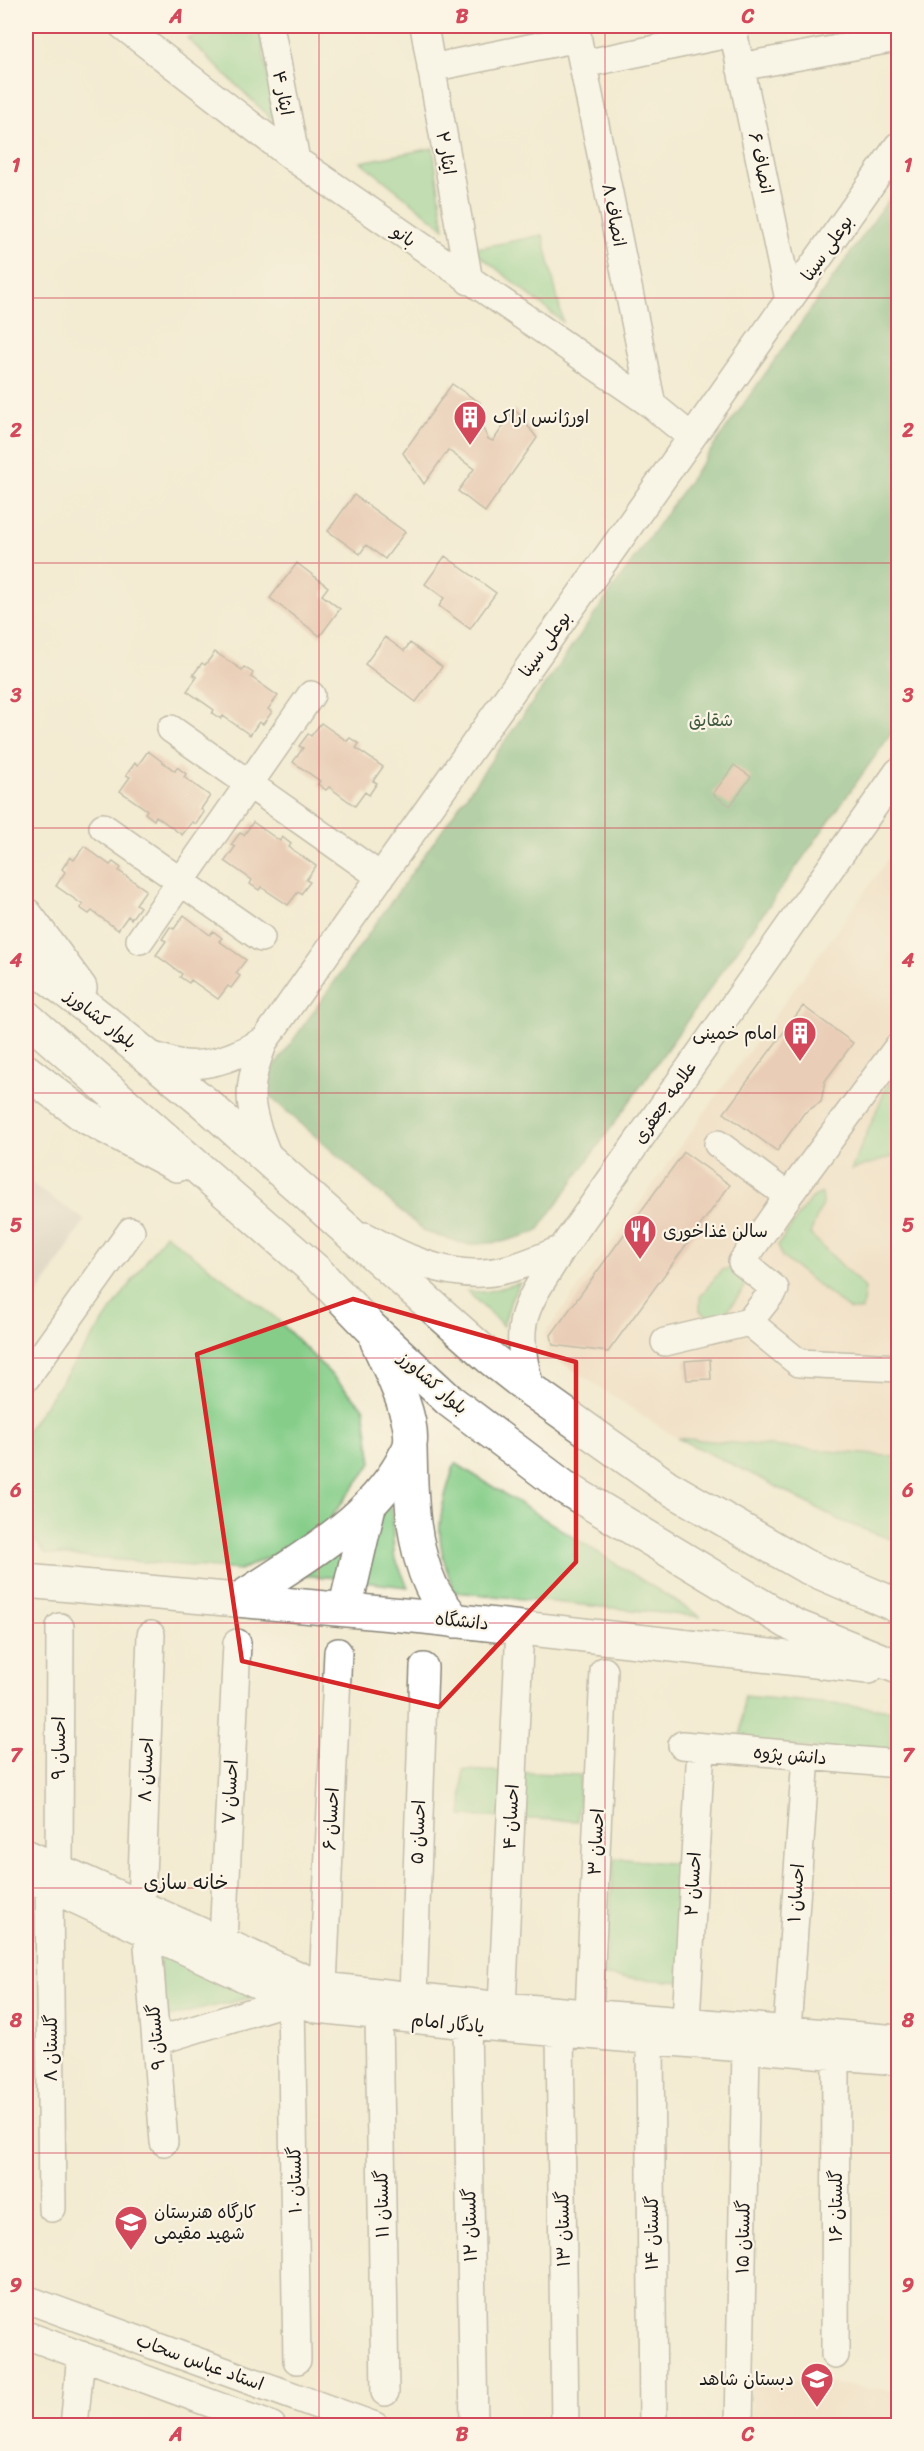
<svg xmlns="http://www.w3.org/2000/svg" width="924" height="2451" viewBox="0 0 924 2451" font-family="Sriracha,'Playpen Sans Arabic',sans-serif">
<rect width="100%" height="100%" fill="#fcf5e5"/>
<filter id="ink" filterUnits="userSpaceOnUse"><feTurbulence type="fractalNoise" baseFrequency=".0167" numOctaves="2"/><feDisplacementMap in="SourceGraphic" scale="12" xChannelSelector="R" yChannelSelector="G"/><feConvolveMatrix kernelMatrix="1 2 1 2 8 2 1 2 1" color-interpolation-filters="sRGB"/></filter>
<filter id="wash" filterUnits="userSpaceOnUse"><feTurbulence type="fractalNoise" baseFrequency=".008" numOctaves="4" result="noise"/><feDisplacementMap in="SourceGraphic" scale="24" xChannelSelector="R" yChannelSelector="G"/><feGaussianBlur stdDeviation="1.35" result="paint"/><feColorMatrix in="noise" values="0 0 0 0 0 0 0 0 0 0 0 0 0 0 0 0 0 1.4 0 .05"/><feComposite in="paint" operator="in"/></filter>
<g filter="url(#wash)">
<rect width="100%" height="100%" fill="#f3ebd2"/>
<!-- built -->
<path fill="#efd6bc" d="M 898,845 L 898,1457 L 677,1438 L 549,1354 L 545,1334 Z
M 749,2375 L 898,2391 L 898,2425 L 750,2425 Z"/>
<!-- industrial -->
<path fill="#cdc2b9" d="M 26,1180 L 85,1220 L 26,1313 Z"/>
<!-- green -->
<path fill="#85cd89" stroke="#507452" stroke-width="1.5" d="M 251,26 L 259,26 L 276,123 L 187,38 Z
M 433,148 L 444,228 L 361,162 Z
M 543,235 L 563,322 L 472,249 Z
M 898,1078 L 898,1158 L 895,1156 L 851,1170 L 887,1086 Z
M 822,1193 L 823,1202 L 810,1234 L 865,1288 L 862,1310 L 850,1310 L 782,1257 L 778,1245 L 811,1198 Z
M 165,1234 L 276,1318 L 364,1408 L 372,1463 L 329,1520 L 290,1547 L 240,1570 L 46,1554 L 26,1529 L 26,1432 Z
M 733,1268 L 741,1272 L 745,1287 L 724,1315 L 713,1319 L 700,1311 L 700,1297 L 721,1270 Z
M 520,1283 L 512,1297 L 503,1326 L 467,1291 L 485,1292 Z
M 677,1438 L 898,1457 L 898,1542 L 841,1521 L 762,1479 Z
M 455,1463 L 701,1617 L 455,1592 C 432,1538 438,1516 455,1463 Z
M 391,1499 L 394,1555 L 408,1587 L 364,1582 L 368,1535 Z
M 342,1545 L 340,1578 L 296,1575 Z
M 744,1696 L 898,1710 L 898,1756 L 740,1742 Z
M 463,1770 L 580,1775 L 578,1821 L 462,1816 Z
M 614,1858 L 689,1865 L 680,1982 L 605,1976 Z
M 158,1949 L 258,1996 L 169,2017 L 163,2008 Z"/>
<!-- forest -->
<path fill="#6cb075" stroke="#446648" stroke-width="1.5" d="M 898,186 L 898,724 L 537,1232 L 502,1242 L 468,1245 L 425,1232 L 268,1095 L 267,1077 Z"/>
<g id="blocks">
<!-- building -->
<path fill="#dfa996" d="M 452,384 L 480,403 L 471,415 L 479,420 L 488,439 L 493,441 L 515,409 L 537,438 L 485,512 L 458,491 L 474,469 L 448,450 L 424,484 L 403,453 Z
M 354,495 L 405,532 L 385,559 L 366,545 L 360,554 L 328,531 Z
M 445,556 L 496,593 L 470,629 L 439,606 L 444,598 L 425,584 Z
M 297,563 L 328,587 L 322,595 L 340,609 L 320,636 L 270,598 Z
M 385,637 L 404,651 L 410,643 L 442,667 L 416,702 L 365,664 Z
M 215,652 L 242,670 L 244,667 L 253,673 L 251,677 L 278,696 L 268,709 L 272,712 L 263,724 L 259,722 L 250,735 L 223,716 L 221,719 L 212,713 L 214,710 L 187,691 L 197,677 L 193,675 L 202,663 L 205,665 Z
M 321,723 L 347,741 L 350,738 L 359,744 L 356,748 L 383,767 L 373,781 L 377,783 L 369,795 L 365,792 L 355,806 L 329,787 L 326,790 L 318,784 L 320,781 L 293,762 L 303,748 L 299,746 L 308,734 L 311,736 Z
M 148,751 L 175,771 L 177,767 L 186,774 L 184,777 L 210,796 L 201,809 L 204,812 L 196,824 L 192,822 L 182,835 L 156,816 L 154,820 L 145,813 L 147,810 L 120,791 L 130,777 L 126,775 L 135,763 L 138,765 Z
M 734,765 L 751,777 L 730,806 L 713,794 Z
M 253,822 L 280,841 L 282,837 L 291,844 L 289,847 L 316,866 L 306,880 L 310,882 L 301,894 L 298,892 L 288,905 L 261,887 L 259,890 L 250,884 L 252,880 L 225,861 L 235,847 L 231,845 L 240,833 L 244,835 Z
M 84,846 L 110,865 L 113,862 L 121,868 L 119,871 L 146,890 L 136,904 L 140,907 L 131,919 L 128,916 L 118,930 L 92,911 L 89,914 L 80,908 L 83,905 L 56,886 L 65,872 L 62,869 L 70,857 L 74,860 Z
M 184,915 L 210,935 L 213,931 L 222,938 L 219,941 L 246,960 L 236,973 L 240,976 L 231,988 L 228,986 L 218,999 L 191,980 L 189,983 L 180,977 L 182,974 L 156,955 L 166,941 L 162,939 L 170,927 L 174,929 Z
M 803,1006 L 853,1043 L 825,1081 L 821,1102 L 804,1113 L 777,1151 L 724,1113 Z
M 684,1152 L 730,1185 L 608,1352 L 553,1345 L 551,1335 Z
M 710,1359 L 711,1379 L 687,1380 L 685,1361 Z"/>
</g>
</g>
<g filter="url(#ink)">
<use href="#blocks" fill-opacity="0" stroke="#888477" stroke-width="1.5"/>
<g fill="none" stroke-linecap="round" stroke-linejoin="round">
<defs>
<path id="minor" d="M 123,26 L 296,160 L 652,405 L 691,437
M 270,26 L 296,160
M 424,26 L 469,281
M 575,26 L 652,405
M 732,26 L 789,300
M 583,64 L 733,33
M 740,67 L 897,38
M 431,68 L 578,38
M 171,729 L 381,877
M 103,827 L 261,938
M 140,940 L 311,695
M 147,1054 C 159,1057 172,1063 184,1064 C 214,1067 240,1054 265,1040
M 718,1144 L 788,1196
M 269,1159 C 249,1110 243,1091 265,1040 L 898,146
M 365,1236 C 401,1256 440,1275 483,1273 C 510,1272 537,1259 562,1249
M 749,1322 L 799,1363 L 898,1368
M 665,1342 L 749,1322 L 775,1289 L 742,1262 L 788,1196 L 898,1047
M 26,1378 L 131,1231
M 531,1390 C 510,1319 526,1307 562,1249 L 898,772
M 682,1745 L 898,1764
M 26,1853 L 323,1986 L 502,2006 L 898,2039
M 59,1868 L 60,1627
M 26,1877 L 291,2000 L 317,2009 L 467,2025 L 898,2061
M 49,1888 L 52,2208
M 141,1905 L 151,1635
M 147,1933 L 164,2142
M 223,1941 L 237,1643
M 323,1986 L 338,1652
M 413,1997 L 424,1667
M 502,2006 L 520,1628
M 589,2013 L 604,1671
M 379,2016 L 385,2392
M 686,2021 L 701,1747
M 467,2025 L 474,2425
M 787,2030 L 806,1756
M 560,2033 L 565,2426
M 650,2040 L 653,2426
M 157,2041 L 291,2000 L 297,2360
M 26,2299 L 375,2426
M 26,2335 L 272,2426
M 835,2355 L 836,2056
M 74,2426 L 81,2355
M 739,2426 L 746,2048"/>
<path id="major" d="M 26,915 L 80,988
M 26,960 L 102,1019 L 206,1104 L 489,1357 L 531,1390 L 666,1486 L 805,1566 L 898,1606
M 26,1017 L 316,1271 L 371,1328 L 450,1401 L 564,1487 L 793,1625 L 898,1667
M 26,1071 L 83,1115 L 177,1165
M 410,1448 C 411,1494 411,1543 431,1586 C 437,1599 447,1610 455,1621
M 26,1581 L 425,1617 L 868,1667
M 238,1600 C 296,1562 367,1524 402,1462 C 404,1457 409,1450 410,1445 C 415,1418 388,1366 377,1341
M 345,1610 L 369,1506"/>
</defs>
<!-- minor casing -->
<use href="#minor" stroke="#888477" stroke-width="30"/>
<!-- major casing -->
<use href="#major" stroke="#888477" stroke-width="36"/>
<!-- minor -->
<use href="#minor" stroke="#fff" stroke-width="27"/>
<!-- major -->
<use href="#major" stroke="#fff" stroke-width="33"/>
</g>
</g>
<!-- marked area -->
<path d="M0 0H924V2451H0ZM 353,1299 L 576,1362 L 576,1562 L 439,1707 L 242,1661 L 197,1354 Z" fill="#f3ebd2" fill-opacity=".55" fill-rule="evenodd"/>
<path fill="none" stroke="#d62828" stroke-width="4.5" stroke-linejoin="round" d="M 353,1299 L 576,1362 L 576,1562 L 439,1707 L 242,1661 L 197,1354 Z"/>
<!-- grid -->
<path fill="none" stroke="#d1495b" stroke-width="1.5" stroke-opacity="0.55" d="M 319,26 L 319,2426M 605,26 L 605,2426M 26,298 L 898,298M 26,563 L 898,563M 26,828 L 898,828M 26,1093 L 898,1093M 26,1358 L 898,1358M 26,1623 L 898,1623M 26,1888 L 898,1888M 26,2153 L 898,2153"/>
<!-- icons -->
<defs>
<symbol id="building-pin" viewBox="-11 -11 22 30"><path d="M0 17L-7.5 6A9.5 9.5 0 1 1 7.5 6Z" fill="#d1495b" stroke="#fcf5e5"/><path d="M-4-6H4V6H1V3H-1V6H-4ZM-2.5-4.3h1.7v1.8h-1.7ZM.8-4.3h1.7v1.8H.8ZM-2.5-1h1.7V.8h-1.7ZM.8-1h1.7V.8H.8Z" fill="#fff"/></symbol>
<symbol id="restaurant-pin" viewBox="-11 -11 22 30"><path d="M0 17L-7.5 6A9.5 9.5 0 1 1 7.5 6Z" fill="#d1495b" stroke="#fcf5e5"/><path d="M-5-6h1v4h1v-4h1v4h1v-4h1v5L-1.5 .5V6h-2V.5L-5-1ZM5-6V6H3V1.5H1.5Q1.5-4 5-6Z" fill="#fff"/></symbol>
<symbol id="school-pin" viewBox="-11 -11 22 30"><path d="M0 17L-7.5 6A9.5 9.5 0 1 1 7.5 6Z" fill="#d1495b" stroke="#fcf5e5"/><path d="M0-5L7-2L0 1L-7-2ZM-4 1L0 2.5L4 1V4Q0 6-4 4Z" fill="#fff"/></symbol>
</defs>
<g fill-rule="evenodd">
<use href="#building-pin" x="451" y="398" width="38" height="52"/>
<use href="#building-pin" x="781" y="1014" width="38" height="52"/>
<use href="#restaurant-pin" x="621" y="1212" width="38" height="52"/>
<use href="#school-pin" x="112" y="2203" width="38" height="52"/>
<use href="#school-pin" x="798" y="2360" width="38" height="52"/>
</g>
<g text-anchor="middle" stroke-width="4.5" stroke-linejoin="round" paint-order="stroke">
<!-- street labels -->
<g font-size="18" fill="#1c1c1c" stroke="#fcf5e5">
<text transform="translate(283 93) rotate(79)" y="6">ایثار ۴</text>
<text transform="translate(446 153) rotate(80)" y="6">ایثار ۲</text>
<text transform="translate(761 163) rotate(78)" y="6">انصاف ۶</text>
<text transform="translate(614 215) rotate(79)" y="6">انصاف ۸</text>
<text transform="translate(404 236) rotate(35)" y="6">بانو</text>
<text transform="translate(827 248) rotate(-55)" y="6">بوعلی سینا</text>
<text transform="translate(545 644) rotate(-55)" y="6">بوعلی سینا</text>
<text transform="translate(101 1019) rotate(38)" y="6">بلوار کشاورز</text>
<text transform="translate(665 1102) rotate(-55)" y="6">علامه جعفری</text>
<text transform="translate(433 1383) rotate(41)" y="6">بلوار کشاورز</text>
<text transform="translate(462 1621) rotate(6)" y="6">دانشگاه</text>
<text transform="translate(59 1748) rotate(-90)" y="6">احسان ۹</text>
<text transform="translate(790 1755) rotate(5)" y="6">دانش پژوه</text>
<text transform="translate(146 1770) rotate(-88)" y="6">احسان ۸</text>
<text transform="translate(230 1792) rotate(-87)" y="6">احسان ۷</text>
<text transform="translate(511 1817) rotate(-87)" y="6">احسان ۴</text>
<text transform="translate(331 1819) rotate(-87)" y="6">احسان ۶</text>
<text transform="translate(418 1832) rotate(-88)" y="6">احسان ۵</text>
<text transform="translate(596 1842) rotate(-87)" y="6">احسان ۳</text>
<text transform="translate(693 1884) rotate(-87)" y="6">احسان ۲</text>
<text transform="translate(796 1893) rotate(-86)" y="6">احسان ۱</text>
<text transform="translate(448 2023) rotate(6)" y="6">یادگار امام</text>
<text transform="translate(156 2037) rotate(-95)" y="6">گلستان ۹</text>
<text transform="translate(51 2048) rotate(-90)" y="6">گلستان ۸</text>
<text transform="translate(295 2180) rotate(-91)" y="6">گلستان ۱۰</text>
<text transform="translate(382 2204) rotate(-91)" y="6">گلستان ۱۱</text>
<text transform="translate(836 2206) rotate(-90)" y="6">گلستان ۱۶</text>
<text transform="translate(470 2225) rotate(-91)" y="6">گلستان ۱۲</text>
<text transform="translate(563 2229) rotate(-91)" y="6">گلستان ۱۳</text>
<text transform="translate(652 2233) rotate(-90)" y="6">گلستان ۱۴</text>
<text transform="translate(743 2237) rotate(-89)" y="6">گلستان ۱۵</text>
<text transform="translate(200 2362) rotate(20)" y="6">استاد عباس سحاب</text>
</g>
<!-- poi labels -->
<g font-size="18" fill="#1c1c1c" stroke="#fcf5e5" text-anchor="start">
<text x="493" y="423">اورژانس اراک</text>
<text x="777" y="1039" text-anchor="end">امام خمینی</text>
<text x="663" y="1237">سالن غذاخوری</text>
<text x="154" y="2218">کارگاه هنرستان<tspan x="154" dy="21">شهید مقیمی</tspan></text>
<text x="794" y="2385" text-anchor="end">دبستان شاهد</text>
</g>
<!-- park labels -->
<g font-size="18" fill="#415a42" stroke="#fcf5e5">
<text x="711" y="726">شقایق</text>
</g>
<!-- neighbourhood labels -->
<g font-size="20" fill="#1c1c1c" stroke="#fcf5e5">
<text x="186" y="1889">خانه سازی</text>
</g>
</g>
<!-- margin -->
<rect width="924" height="2451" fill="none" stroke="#fcf5e5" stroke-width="66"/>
<rect x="33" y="33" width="858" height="2385" fill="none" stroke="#d1495b" stroke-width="2"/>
<g font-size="20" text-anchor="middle" font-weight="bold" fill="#d1495b">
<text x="176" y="23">A</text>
<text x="462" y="23">B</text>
<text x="748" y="23">C</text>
<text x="16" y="172">1</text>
<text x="908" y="172">1</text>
<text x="16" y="437">2</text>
<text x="908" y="437">2</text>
<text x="16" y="702">3</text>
<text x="908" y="702">3</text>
<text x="16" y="967">4</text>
<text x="908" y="967">4</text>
<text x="16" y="1232">5</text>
<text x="908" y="1232">5</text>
<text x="16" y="1497">6</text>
<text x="908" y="1497">6</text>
<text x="16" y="1762">7</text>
<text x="908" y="1762">7</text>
<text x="16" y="2027">8</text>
<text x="908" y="2027">8</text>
<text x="16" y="2292">9</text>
<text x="908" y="2292">9</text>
<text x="176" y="2441">A</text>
<text x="462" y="2441">B</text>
<text x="748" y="2441">C</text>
</g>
</svg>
